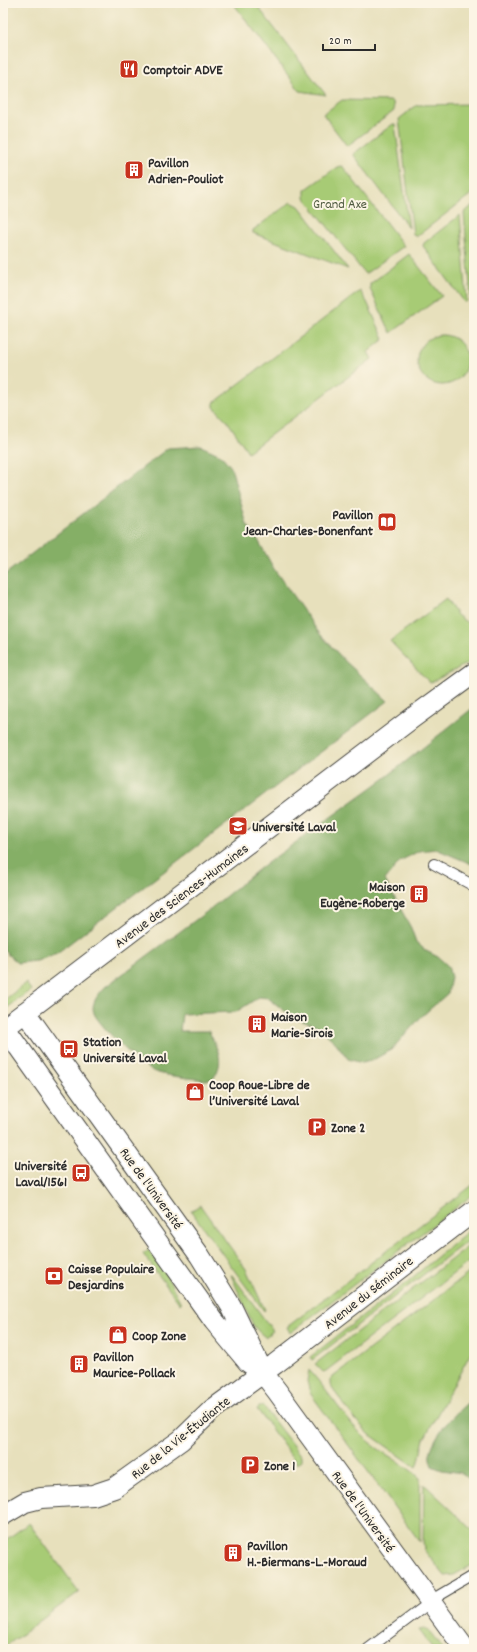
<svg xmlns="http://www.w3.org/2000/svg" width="477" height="1652" viewBox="0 0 477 1652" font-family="Dekko,sans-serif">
<rect width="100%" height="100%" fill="#fcf5e5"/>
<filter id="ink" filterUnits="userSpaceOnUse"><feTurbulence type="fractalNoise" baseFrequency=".025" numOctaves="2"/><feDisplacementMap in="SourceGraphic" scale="8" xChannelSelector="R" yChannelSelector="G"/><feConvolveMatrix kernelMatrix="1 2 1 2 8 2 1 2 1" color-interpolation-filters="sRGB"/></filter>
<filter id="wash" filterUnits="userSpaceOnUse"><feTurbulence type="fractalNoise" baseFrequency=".012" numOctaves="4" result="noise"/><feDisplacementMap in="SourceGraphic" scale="16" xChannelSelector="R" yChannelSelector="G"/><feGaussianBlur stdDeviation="0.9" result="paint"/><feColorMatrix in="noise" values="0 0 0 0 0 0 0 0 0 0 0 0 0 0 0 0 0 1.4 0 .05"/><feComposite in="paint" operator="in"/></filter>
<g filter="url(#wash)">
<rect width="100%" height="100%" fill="#e7e0bc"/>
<!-- green -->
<path fill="#a7cb74" stroke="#697b50" d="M 233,3 L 255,3 L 326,95 L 300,91 Z
M 342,100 L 390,101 L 393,103 L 394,111 L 347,146 L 323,114 Z
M 474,104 L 474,192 L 416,237 L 413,234 L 399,119 L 417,105 Z
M 393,124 L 395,125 L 409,228 L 353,154 Z
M 341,166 L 344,168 L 404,246 L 365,274 L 305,198 L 305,190 L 337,167 Z
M 291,202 L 299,206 L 348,269 L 253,233 L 253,230 Z
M 474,204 L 474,315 L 472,310 L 464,213 Z
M 460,215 L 467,301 L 465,303 L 423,246 L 424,243 Z
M 409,254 L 442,296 L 391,333 L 370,289 L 370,284 Z
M 360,291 L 367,302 L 384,339 L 368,352 L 372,359 L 248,452 L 228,422 L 214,407 L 214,403 Z
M417 360a25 25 0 1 1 50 0a25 25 0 1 1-50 0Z
M 446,599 L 457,615 L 474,628 L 474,660 L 430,683 L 390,641 Z
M 26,983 L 31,990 L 3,1011 L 3,1001 Z
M 474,1184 L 474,1194 L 290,1333 L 287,1327 Z
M 200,1205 L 246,1269 L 265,1310 L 264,1311 L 191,1211 Z
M 474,1226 L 474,1236 L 312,1360 L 310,1357 L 406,1283 Z
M 474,1242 L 474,1258 L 326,1371 L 323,1372 L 315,1364 Z
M 149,1250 L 166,1274 L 181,1303 L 180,1304 L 143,1254 Z
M 474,1269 L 474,1347 L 424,1439 L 418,1465 L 416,1467 L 369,1434 L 355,1419 L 334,1391 L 330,1385 L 330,1380 L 333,1377 Z
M 231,1275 L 232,1275 L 273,1331 L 265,1337 L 258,1331 L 253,1325 Z
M 309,1370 C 330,1393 346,1421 369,1442 C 385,1455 405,1464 420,1478 L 420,1542 L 310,1393 L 307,1381 Z
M 262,1405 L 301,1456 L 301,1460 L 297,1464 L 257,1409 Z
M 424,1484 L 474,1531 L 474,1564 L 454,1575 L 445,1576 L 424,1550 L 423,1541 Z
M 29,1523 L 79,1592 L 3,1648 L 3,1542 Z
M 424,1629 L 430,1632 L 443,1649 L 433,1649 L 419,1630 Z"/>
<!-- forest -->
<path fill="#85af66" stroke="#586d48" d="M 201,446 L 221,455 L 231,467 L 247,525 L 258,540 L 274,569 L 319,633 L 345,661 L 388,701 L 57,953 L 37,961 L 17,963 L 3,950 L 3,576 L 168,448 Z
M 474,707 L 474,865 L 436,849 L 419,851 L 400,861 L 385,880 L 411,928 L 416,942 L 426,951 L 438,957 L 448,966 L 451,977 L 448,993 L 421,1017 L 391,1050 L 371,1061 L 362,1063 L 348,1059 L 336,1043 L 319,1027 L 294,1018 L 268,998 L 259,997 L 236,1012 L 182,1014 L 180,1031 L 209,1031 C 217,1050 226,1060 213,1079 L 207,1080 C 190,1078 171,1077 155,1072 C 143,1068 98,1025 94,1013 C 90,1003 99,994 105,987 L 205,913 L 263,866 L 385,778 Z
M 474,1397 L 474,1483 L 462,1473 L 442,1470 L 432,1466 C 431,1462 429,1458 430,1454 C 435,1431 457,1412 474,1397 Z"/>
</g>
<g filter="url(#ink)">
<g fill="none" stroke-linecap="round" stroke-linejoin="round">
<defs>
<path id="lane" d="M 434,864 L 474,886
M 368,1649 L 440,1595 L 474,1575"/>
<path id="street" d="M 25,1012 L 200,1256 L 231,1306 L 259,1364
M 5,1028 L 214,1321 L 248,1362 L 263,1373 L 277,1391 L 465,1649
M 3,1029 L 411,719 L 474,673
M 3,1515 L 25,1502 L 41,1498 L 93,1495 L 114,1488 L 181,1440 L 213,1409 L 275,1364 L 474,1211"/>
</defs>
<!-- lane casing -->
<use href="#lane" stroke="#474641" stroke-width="12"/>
<!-- street casing -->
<use href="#street" stroke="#474641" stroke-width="22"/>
<!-- lane -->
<use href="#lane" stroke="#fff" stroke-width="10"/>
<!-- street -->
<use href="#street" stroke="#fff" stroke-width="20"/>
</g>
</g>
<!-- icons -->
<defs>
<symbol id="restaurant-square" viewBox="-11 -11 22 22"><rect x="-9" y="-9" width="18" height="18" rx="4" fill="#c8321e" stroke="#fcf5e5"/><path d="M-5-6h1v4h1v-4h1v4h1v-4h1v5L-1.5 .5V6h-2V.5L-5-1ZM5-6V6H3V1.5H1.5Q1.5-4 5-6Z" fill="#fff"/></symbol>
<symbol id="building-square" viewBox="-11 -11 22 22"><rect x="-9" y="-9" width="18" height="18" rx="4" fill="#c8321e" stroke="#fcf5e5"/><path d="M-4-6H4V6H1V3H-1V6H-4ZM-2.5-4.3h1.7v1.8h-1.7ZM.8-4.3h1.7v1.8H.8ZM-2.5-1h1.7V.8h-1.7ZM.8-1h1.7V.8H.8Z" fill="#fff"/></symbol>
<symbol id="library-square" viewBox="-11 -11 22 22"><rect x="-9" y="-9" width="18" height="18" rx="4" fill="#c8321e" stroke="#fcf5e5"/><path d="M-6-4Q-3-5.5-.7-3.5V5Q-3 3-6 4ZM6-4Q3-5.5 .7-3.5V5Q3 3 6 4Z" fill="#fff"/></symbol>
<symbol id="university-square" viewBox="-11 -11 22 22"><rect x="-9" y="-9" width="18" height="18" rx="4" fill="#c8321e" stroke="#fcf5e5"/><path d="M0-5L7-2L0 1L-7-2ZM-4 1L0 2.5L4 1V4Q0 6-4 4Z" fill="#fff"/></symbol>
<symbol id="bus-square" viewBox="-11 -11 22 22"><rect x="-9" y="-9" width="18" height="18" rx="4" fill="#c8321e" stroke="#fcf5e5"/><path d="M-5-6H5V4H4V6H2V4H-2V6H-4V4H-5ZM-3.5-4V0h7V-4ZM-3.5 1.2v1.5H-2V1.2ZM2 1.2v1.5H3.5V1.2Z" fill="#fff"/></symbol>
<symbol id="shop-square" viewBox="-11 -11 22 22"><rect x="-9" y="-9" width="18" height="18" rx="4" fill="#c8321e" stroke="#fcf5e5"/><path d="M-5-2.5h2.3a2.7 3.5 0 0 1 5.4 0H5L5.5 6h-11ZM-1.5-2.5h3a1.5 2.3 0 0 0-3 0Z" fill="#fff"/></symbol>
<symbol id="parking-square" viewBox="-11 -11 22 22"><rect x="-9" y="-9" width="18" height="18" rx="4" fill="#c8321e" stroke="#fcf5e5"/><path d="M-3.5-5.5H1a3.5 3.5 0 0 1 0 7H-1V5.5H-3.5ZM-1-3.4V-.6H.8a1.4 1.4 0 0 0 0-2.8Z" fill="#fff"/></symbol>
<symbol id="bank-square" viewBox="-11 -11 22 22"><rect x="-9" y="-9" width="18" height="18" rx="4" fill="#c8321e" stroke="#fcf5e5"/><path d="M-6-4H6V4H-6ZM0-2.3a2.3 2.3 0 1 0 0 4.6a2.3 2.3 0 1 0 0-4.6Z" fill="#fff"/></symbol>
</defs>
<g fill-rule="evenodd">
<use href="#restaurant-square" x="118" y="58" width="22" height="22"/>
<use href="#building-square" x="123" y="159" width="22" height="22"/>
<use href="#library-square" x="376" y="511" width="22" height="22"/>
<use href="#university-square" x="227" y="815" width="22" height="22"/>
<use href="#building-square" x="408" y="883" width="22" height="22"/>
<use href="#building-square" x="246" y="1013" width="22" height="22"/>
<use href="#bus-square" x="58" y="1038" width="22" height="22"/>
<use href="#shop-square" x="184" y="1081" width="22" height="22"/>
<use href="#parking-square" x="306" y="1116" width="22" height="22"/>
<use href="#bus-square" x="70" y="1162" width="22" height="22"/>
<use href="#bank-square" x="43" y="1265" width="22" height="22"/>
<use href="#shop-square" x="107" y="1324" width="22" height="22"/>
<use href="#building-square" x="68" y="1353" width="22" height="22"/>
<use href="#parking-square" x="239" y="1454" width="22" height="22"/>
<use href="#building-square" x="222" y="1542" width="22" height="22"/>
</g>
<g text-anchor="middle" stroke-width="4" stroke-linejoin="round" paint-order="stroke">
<!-- poi labels -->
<g font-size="14" font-weight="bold" fill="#2b2b2b" stroke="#fcf5e5" text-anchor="start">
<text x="143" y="74">Comptoir ADVE</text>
<text x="148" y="167">Pavillon<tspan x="148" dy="16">Adrien-Pouliot</tspan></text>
<text x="373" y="519" text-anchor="end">Pavillon<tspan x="373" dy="16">Jean-Charles-Bonenfant</tspan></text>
<text x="252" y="831">Université Laval</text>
<text x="405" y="891" text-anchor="end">Maison<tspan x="405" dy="16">Eugène-Roberge</tspan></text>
<text x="271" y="1021">Maison<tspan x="271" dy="16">Marie-Sirois</tspan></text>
<text x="83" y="1046">Station<tspan x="83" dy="16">Université Laval</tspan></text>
<text x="209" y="1089">Coop Roue-Libre de<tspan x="209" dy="16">l’Université Laval</tspan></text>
<text x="331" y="1132">Zone 2</text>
<text x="67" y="1170" text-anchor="end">Université<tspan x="67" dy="16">Laval/1561</tspan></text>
<text x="68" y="1273">Caisse Populaire<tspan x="68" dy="16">Desjardins</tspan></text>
<text x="132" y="1340">Coop Zone</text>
<text x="93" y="1361">Pavillon<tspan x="93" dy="16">Maurice-Pollack</tspan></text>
<text x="264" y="1470">Zone 1</text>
<text x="247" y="1550">Pavillon<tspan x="247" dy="16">H.-Biermans-L.-Moraud</tspan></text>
</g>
<!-- park labels -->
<g font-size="14" fill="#505b41" stroke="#fcf5e5">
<text x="340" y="208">Grand Axe</text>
</g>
<!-- street labels -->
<g font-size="14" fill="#2b2b2b" stroke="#fcf5e5">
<text transform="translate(181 895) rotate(-37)" y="5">Avenue des Sciences-Humaines</text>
<text transform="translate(152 1188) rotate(54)" y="5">Rue de l'Université</text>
<text transform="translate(368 1292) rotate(-38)" y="5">Avenue du Séminaire</text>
<text transform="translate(180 1437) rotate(-39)" y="5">Rue de la Vie-Étudiante</text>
<text transform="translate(364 1511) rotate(54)" y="5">Rue de l'Université</text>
</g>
</g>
<!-- margin -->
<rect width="477" height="1652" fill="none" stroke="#fcf5e5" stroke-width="16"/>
<!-- scale -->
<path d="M323 44v6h52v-6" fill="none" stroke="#2b2b2b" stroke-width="2"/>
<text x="329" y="44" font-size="12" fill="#2b2b2b" stroke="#fcf5e5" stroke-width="3" paint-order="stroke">20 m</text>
</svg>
